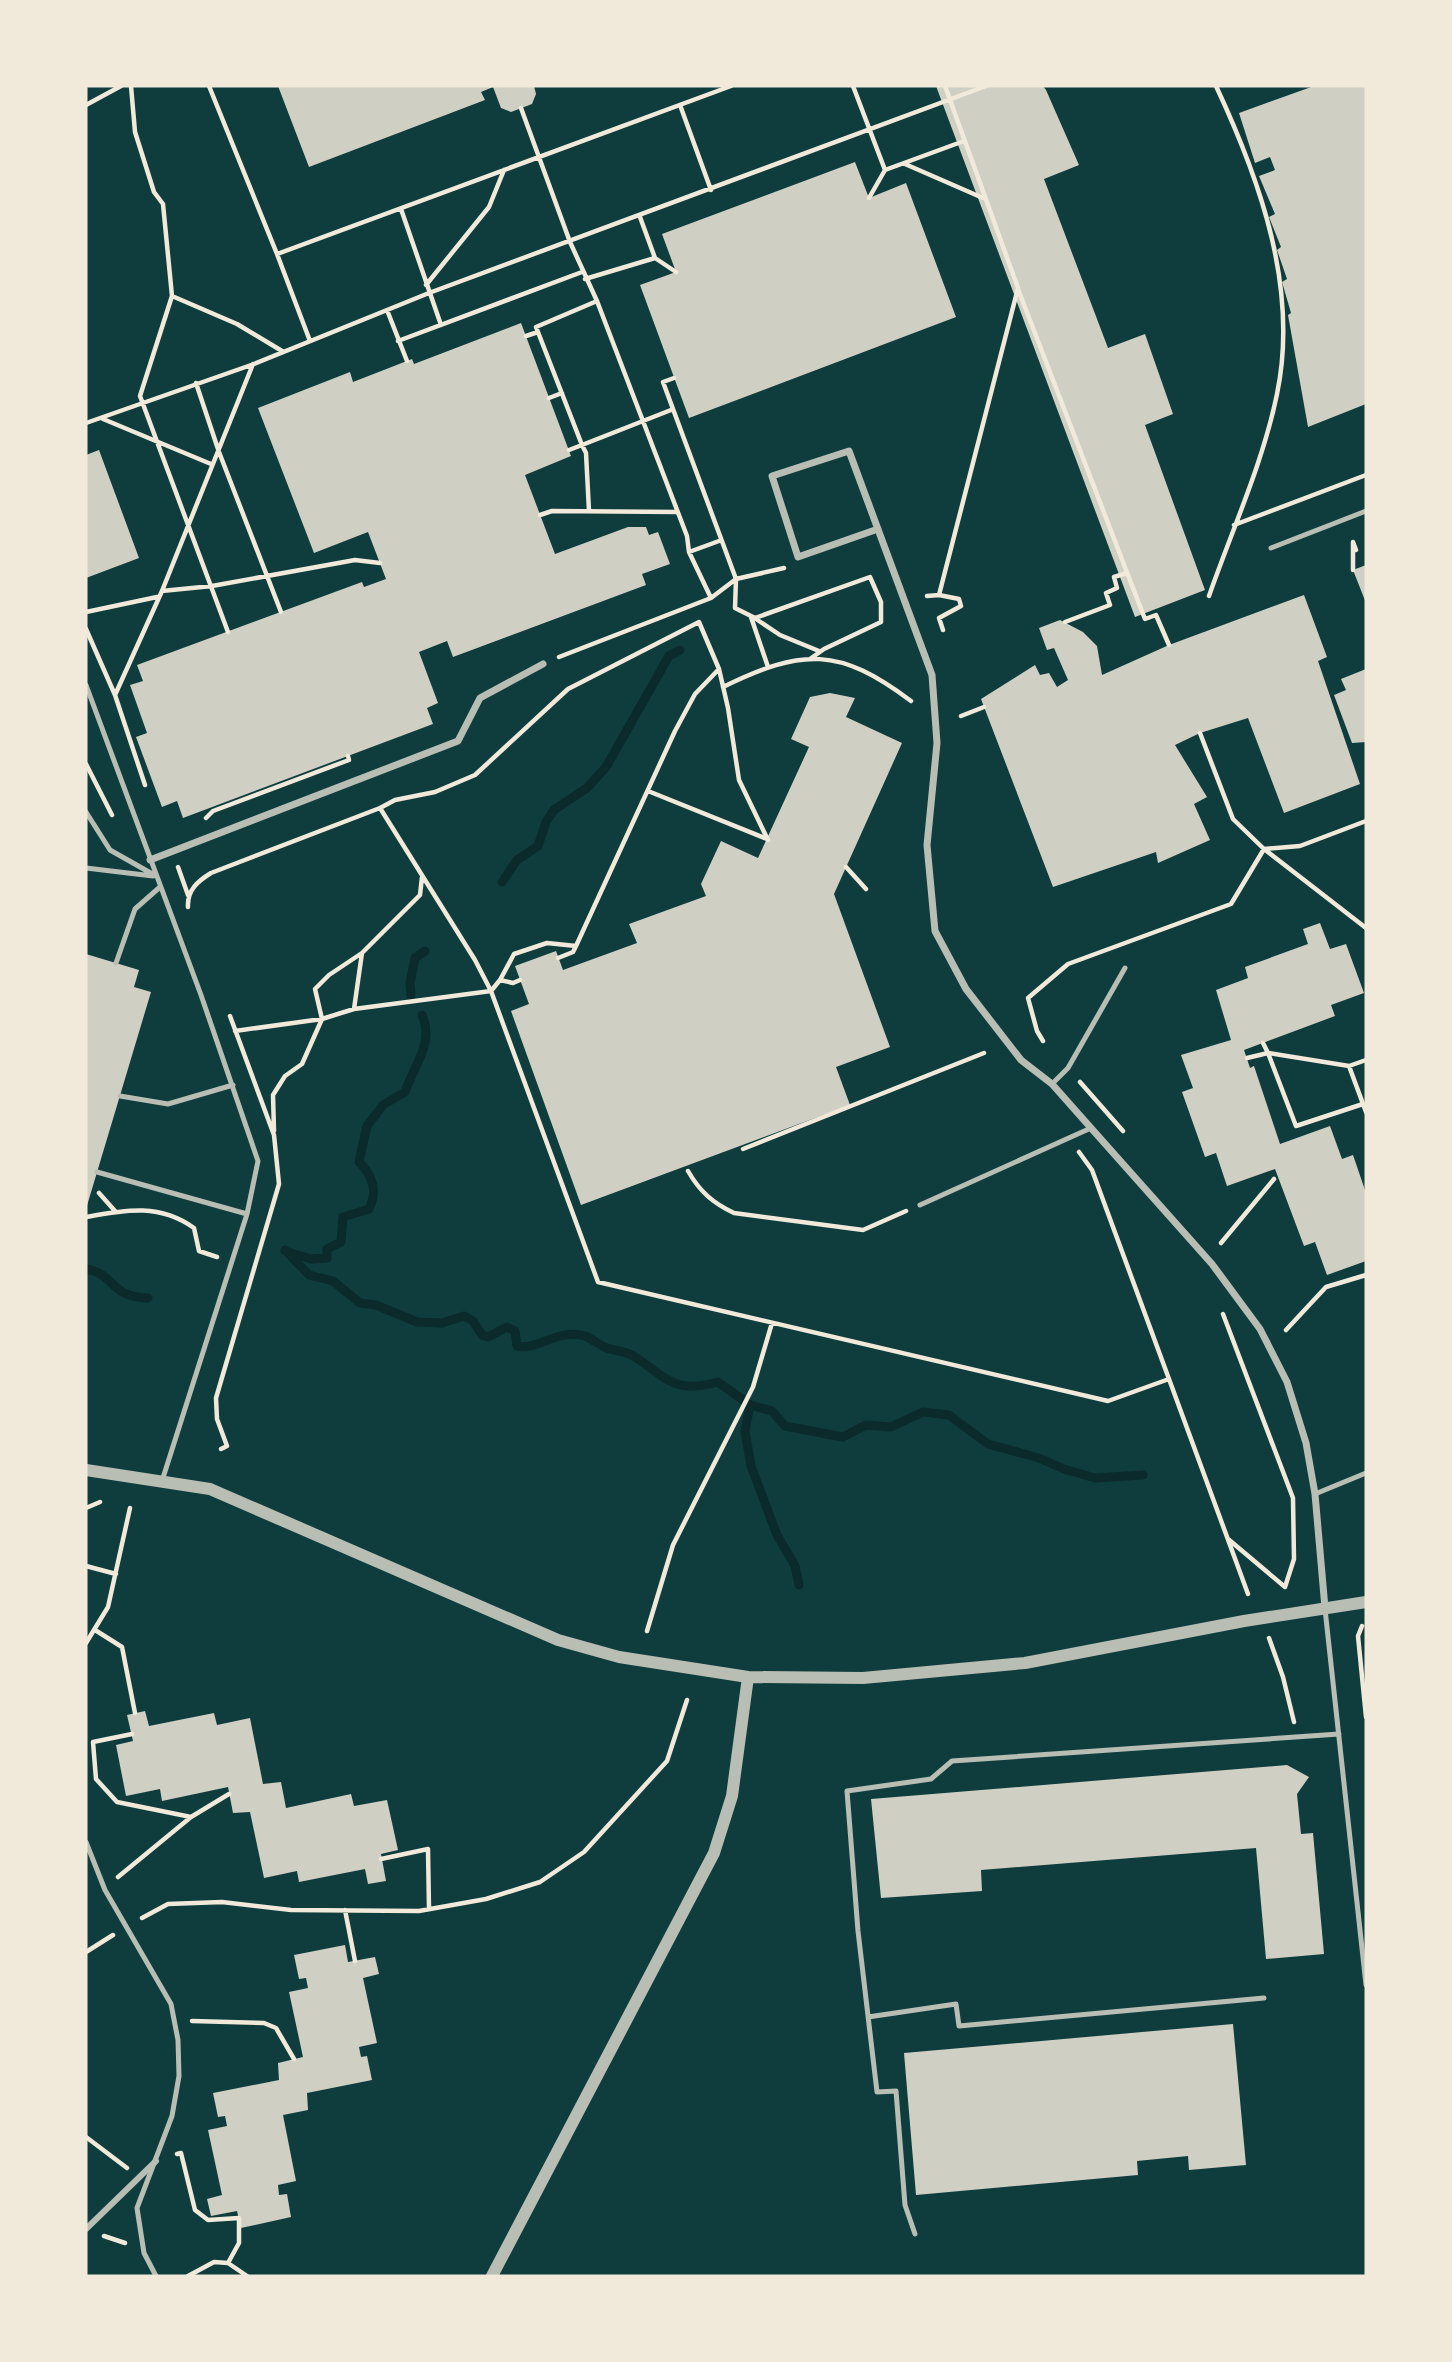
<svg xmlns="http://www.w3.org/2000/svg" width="1452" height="2362" viewBox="0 0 1452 2362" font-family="'Times New Roman',serif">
<rect width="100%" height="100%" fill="#0f3d3e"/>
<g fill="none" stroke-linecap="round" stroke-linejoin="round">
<!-- stream -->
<path stroke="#0a2a2b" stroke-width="9" d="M 502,882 L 517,860 L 538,846 L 546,822 L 554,810 L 587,788 L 606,767 L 669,656 L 680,650
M 411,996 L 410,983 L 415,958 L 425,951
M 285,1250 L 309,1275 L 333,1281 L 360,1303 L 376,1305 L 417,1322 L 442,1323 L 464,1316 L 473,1321 L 482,1335 L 488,1337 L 507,1327 L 515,1331 L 517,1346 C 537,1351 558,1328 585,1336 C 592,1339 598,1344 604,1347 C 614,1351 627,1351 635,1357 C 668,1379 675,1394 718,1382 L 750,1405 L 772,1411 L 785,1426 L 843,1437 L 866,1425 L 891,1427 L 923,1412 L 949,1415 L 988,1444 L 1039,1458 L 1064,1469 L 1095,1478 L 1143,1475
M 285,1251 L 311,1259 L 327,1258 L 327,1249 L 341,1242 L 343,1217 L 369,1209 C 378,1191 373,1176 359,1162 L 367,1126 L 383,1105 L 405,1092 C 413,1067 435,1043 422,1015
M 86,1269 C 116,1274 109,1297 148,1298
M 750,1405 L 745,1431 L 751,1466 L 777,1535 L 795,1566 L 799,1585"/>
</g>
<!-- building -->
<path fill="#cfcfc3" d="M 278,86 L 534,86 L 536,94 L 532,104 L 511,112 L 501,108 L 493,87 L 481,92 L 485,100 L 309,167 Z
M 936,86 L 1043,86 L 1046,90 L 1079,165 L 1044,179 L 1108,348 L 1145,334 L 1173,414 L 1145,425 L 1205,590 L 1135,617 Z
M 1314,86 L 1366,86 L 1366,404 L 1308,427 L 1288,315 L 1291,313 L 1282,282 L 1287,279 L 1277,250 L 1281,247 L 1269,217 L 1275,214 L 1259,176 L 1275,170 L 1270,157 L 1255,163 L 1239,113 Z
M 855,162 L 869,198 L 906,183 L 956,317 L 689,418 L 640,285 L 676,272 L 662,234 Z
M 521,323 L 571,456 L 525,475 L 555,554 L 628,527 L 646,527 L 649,535 L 658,532 L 670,564 L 642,574 L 646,585 L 453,657 L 447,641 L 419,652 L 438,703 L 427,708 L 433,724 L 183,818 L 177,801 L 162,807 L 136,737 L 147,733 L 130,685 L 143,681 L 137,665 L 362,582 L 364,587 L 386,579 L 368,532 L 314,553 L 258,408 L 350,372 L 353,382 L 412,359 L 414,364 Z
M 99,450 L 139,558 L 86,578 L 86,455 Z
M 1366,565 L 1366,603 L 1353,570 Z
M 1304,595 L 1327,657 L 1318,661 L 1360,784 L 1284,813 L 1248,718 L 1200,733 L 1175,745 L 1207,797 L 1194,804 L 1210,840 L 1158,863 L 1156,852 L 1053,887 L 981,699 L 1035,665 L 1040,675 L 1049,673 L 1057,687 L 1068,680 L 1054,648 L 1047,650 L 1039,628 L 1060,620 L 1083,632 L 1097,646 L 1102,675 L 1169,645 Z
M 1366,669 L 1366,742 L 1352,743 L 1334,695 L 1346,690 L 1341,679 Z
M 830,693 L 855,698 L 846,717 L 902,743 L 834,894 L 890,1047 L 836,1067 L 850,1105 L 581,1205 L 511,1011 L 529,1004 L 515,966 L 556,951 L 563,970 L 637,943 L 629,924 L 706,896 L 701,884 L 721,841 L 758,858 L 809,747 L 791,739 L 810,697 Z
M 1320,923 L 1330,949 L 1346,944 L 1364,993 L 1331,1005 L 1335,1016 L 1244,1050 L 1250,1068 L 1254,1066 L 1280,1144 L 1330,1126 L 1342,1159 L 1353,1155 L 1366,1193 L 1366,1261 L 1327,1275 L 1315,1242 L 1304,1246 L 1275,1169 L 1227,1186 L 1216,1153 L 1205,1157 L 1182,1092 L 1193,1088 L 1181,1055 L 1231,1040 L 1216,990 L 1248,978 L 1245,967 L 1308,944 L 1303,929 Z
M 86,954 L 139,970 L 134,987 L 151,992 L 86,1209 Z
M 145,1711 L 149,1726 L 214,1713 L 217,1725 L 250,1718 L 263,1784 L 281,1782 L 286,1808 L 351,1794 L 354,1806 L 387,1800 L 398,1850 L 381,1854 L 386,1881 L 368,1884 L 365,1869 L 299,1882 L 297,1871 L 264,1878 L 250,1812 L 233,1813 L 228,1787 L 162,1801 L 160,1789 L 126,1796 L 116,1745 L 133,1741 L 127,1715 Z
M 1287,1765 L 1309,1777 L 1297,1794 L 1301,1834 L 1313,1833 L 1324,1954 L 1266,1959 L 1256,1848 L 981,1870 L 982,1891 L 881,1898 L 871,1799 Z
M 345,1945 L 348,1962 L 375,1957 L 379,1974 L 363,1978 L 377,2043 L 359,2047 L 361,2057 L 367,2056 L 372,2080 L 307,2093 L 308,2110 L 283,2115 L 296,2181 L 278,2185 L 279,2195 L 287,2194 L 291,2217 L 241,2228 L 237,2211 L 211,2216 L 207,2199 L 222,2195 L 208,2130 L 227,2126 L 225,2116 L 218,2117 L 213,2093 L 279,2080 L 278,2063 L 303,2057 L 289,1992 L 308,1988 L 306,1978 L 299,1979 L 294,1955 Z
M 1233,2024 L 1246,2165 L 1189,2170 L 1188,2156 L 1137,2161 L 1138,2175 L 916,2195 L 904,2053 Z"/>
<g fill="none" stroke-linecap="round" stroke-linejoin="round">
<!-- path -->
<path stroke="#f1e9da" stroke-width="4.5" d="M 131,86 L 135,132 L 154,192 L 163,204 L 172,296 L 140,396 L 228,632
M 209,86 L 277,254
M 853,86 L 885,170 L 964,141
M 86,105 L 121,86
M 680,105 L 711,190
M 521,108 L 570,242 L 597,301 L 536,327 L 582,445 L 671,410
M 905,164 L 983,198
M 869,198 L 885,170
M 401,209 L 441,325
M 640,217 L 655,258
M 585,279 L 655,258 L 676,272
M 426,285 L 489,207 L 504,170
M 1018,289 L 1143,614 L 1145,619 L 1156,615 L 1169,645
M 172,296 L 237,324 L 282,351
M 597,301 L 687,536 L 689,552 L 711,598
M 387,310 L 407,361
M 526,336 L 538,332
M 310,341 L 277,254 L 731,86
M 398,341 L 582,272
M 674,378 L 663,382 L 736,579 L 735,608 L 755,618 L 870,577 L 881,602 L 881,622 L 824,649 L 810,659
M 196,383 L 219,452 L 281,612
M 549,398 L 562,393
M 103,419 L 211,464
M 86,423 L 254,364 L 429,293 L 986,86
M 569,450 L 582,445 L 586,453 L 589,511
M 540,515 L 552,511 L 677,512
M 1234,525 L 1366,475
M 689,552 L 719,541
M 1353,570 L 1353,542 L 1356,550
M 162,591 L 212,586 L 355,560 L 380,563
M 939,595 L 959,599 L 961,606 L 939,618 L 943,630
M 927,596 L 939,595 L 1018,288 L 945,86
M 1209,596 C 1232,530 1263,463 1277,394 C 1299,289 1260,180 1216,86
M 86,612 L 157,597
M 751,617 L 768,667
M 756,619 L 780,635 L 819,651
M 1065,622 L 1110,605 L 1106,593 L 1117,588 L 1114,577 L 1127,573
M 86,629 L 115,695 L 145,785
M 559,657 L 711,598 L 736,579 L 784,568
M 723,687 C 803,648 839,647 911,701
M 115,695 L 162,591 L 253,364
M 961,716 L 984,707
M 1200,733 L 1233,819 L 1264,849 L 1366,928
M 86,764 L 112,815
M 648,791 L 767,839
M 380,808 L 395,800 L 435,792 L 475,775 L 568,689 L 699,622 L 719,669 L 728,708 L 739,780 L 768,840
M 206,818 L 213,811 L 349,760 L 348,756
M 178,867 L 188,895
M 846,867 L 866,889
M 188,907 C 187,890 198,881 211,873 L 380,808 L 475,960 L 491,991 L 598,1282 L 1108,1401 L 1169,1379 L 1092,1170 L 1079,1152
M 558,958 L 573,952 L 576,946
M 500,980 L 513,983 L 520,980
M 354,1009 L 362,953 L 420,895 L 422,877
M 235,1031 L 322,1019 L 354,1009 L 491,991 L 500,980 L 514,954 L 547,943 L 576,946 L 675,731 L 695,694 L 719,669
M 1043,1041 L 1037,1031 L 1028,998 L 1068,964 L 1231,904 L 1264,849 L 1300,846 L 1366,821
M 1263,1043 L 1268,1053 L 1349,1066 L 1366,1112
M 1247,1058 L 1268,1053 L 1296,1126 L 1363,1104
M 1349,1066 L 1366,1060
M 1080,1082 L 1123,1131
M 274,1131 L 273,1095 L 285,1076 L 302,1064 L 322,1019 L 315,989 L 329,975 L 362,953
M 743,1149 L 984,1053
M 688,1171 C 700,1192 713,1203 734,1213 L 863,1230 L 906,1211
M 99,1193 L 115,1211
M 86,1217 C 125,1210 159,1203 194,1228 L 199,1251 L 217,1257
M 1221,1243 L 1274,1179
M 1223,1314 L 1293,1498 L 1294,1559 L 1285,1587 L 1228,1539
M 1286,1330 L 1326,1287 L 1366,1275
M 1169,1379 L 1248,1594
M 221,1449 L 227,1446 L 217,1419 L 216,1398 L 279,1184 L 274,1135 L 230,1016
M 86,1508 L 100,1502
M 86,1566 L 116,1574
M 1362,1626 L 1358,1636 L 1366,1717
M 95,1630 L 122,1647 L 135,1713
M 647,1631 L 673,1545 L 753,1387 L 772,1323
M 1269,1638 L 1283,1677 L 1294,1722
M 86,1643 L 108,1607 L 130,1508
M 132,1734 L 93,1742 L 96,1779 L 117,1802 L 191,1817
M 381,1859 L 428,1849 L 429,1909
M 118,1877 L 191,1817 L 229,1794
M 345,1910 L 355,1961
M 142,1918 L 168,1904 L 222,1902 L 291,1910 L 419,1911 L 486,1899 L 540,1882 L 584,1852 L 667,1761 L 687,1700
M 86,1952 L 113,1935
M 192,2021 L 264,2023 L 276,2028 L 294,2059
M 86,2137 L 127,2168
M 177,2154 L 181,2153 L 195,2210 L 208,2220 L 239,2218 L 239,2243 L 228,2263 L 247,2276
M 104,2236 L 125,2243
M 188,2276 L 214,2262 L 228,2263"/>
<!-- service -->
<path stroke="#b8beb3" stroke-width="5" d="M 1271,548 L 1366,511
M 86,685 L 201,995 L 258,1161 L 247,1214 L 162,1481
M 86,812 L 110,850 L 156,876
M 86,868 L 153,876
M 116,963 L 135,909 L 160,887
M 1052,1084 L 1068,1068 L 1125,968
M 120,1096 L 168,1104 L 233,1085
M 97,1172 L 247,1214
M 920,1205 L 1091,1128
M 1315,1494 L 1366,1473
M 1325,1609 L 1366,1985
M 86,1842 L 105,1890 L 171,2004 L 178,2040 L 179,2076 L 172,2116 L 137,2208 L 144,2253 L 156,2276
M 868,2017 L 956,2004 L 959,2026 L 1264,1998
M 915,2234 L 905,2205 L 896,2091 L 877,2092 L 858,1931 L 847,1791 L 931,1779 L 952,1761 L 1339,1734"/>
<!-- pedestrian -->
<path stroke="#b8beb3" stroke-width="6" d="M 86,2229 L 156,2161"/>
<!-- minor -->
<path stroke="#b8beb3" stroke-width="7" d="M 878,529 L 798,557 L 772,476 L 849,451 L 932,675 L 937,743 L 927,845 L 935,931 L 966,989 L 1021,1060 L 1052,1084 L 1091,1128 L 1212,1264 L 1260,1329 L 1287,1382 L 1306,1443 L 1315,1494 L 1325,1608
M 150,860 L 458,741 L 480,698 L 543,664"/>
<!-- tertiary -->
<path stroke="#b8beb3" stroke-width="12" d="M 86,1470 L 210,1489 L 558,1640 L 619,1657 L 748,1677 L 863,1678 L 1025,1663 L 1244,1621 L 1366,1602
M 492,2276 L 714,1853 L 732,1796 L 748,1677"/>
</g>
<!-- border -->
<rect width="1452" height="2362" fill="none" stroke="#f1e9da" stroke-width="175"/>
</svg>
